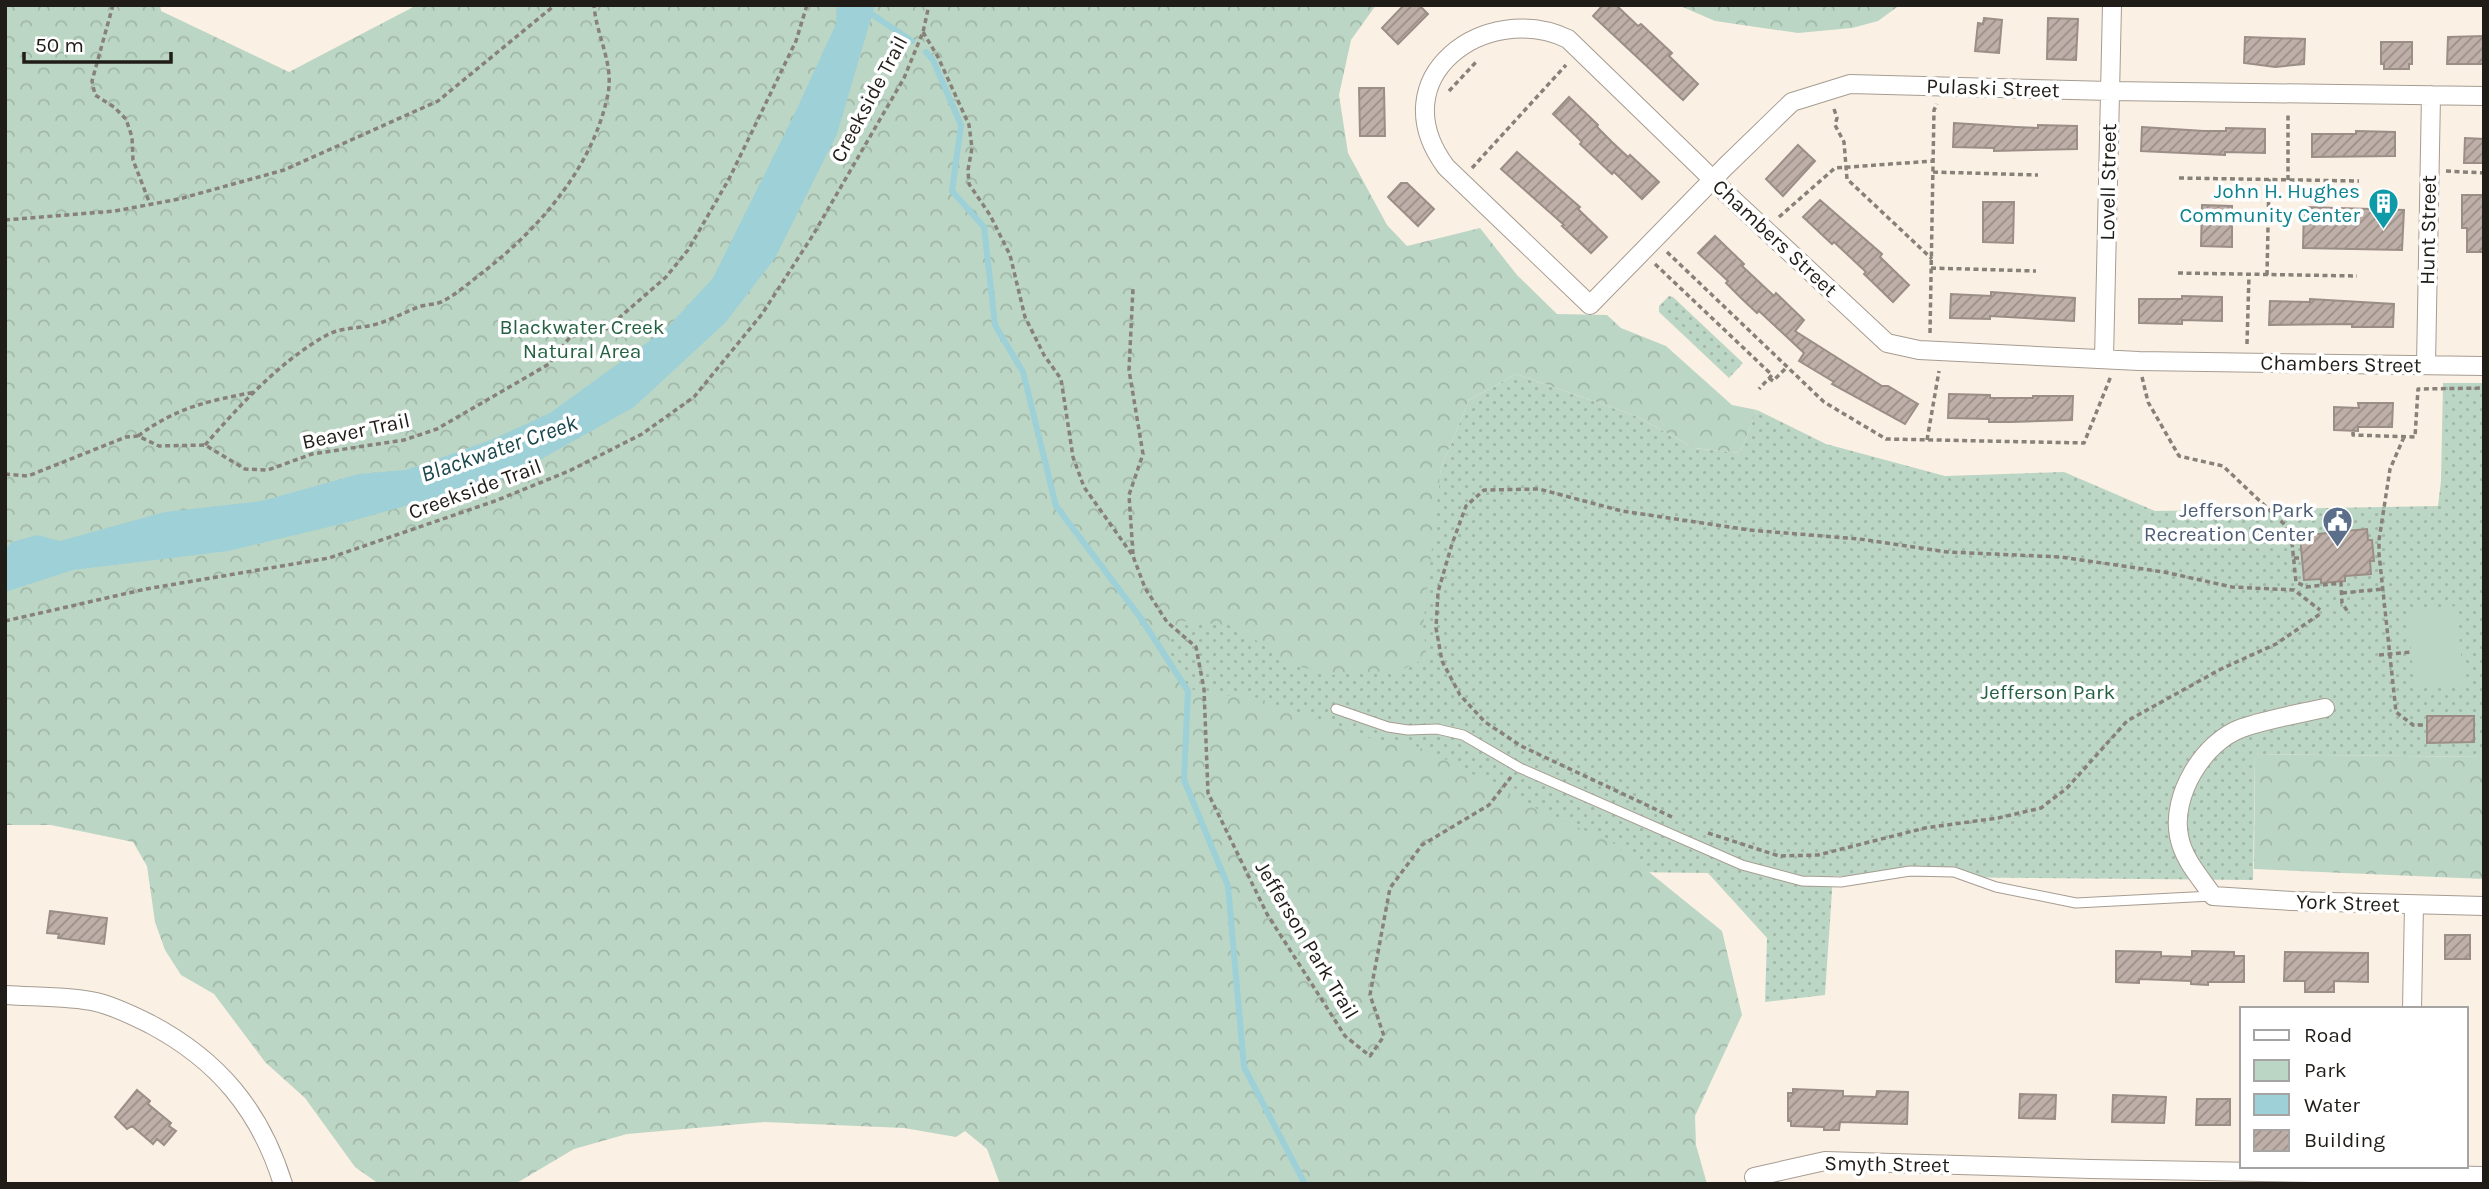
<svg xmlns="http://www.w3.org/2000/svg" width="2489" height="1189" viewBox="0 0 2489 1189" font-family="Karla,sans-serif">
<defs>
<pattern id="green-dots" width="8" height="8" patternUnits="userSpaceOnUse" patternTransform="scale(1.75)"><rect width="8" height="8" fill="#bcd6c5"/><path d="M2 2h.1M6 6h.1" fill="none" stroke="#a1b7a8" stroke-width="1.8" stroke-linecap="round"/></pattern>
<pattern id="forest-crowns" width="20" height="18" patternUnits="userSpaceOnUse" patternTransform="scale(1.75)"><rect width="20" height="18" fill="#bcd6c5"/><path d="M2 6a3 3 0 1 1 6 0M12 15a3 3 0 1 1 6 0" fill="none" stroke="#a1b7a8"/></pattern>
<pattern id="building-hatch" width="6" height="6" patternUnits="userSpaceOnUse" patternTransform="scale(1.75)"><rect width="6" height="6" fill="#beb0a8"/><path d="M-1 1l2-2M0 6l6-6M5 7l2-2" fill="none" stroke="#9a8e88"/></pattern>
</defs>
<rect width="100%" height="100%" fill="#fbf0e4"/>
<!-- green -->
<path fill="url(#green-dots)" d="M 469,5 L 1161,5 L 1435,511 L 1441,468 L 1469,400 L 1516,374 L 1636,416 L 1694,448 L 1740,453 L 1757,410 L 1826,444 L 1945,476 L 2064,472 L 2155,511 L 2438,506 L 2441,481 L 2443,383 L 2484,383 L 2484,757 L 2255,754 L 2253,880 L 1833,876 L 1825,995 L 1765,1002 L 1767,938 L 1708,873 L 1474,870 L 185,821 L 5,825 L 5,195 Z
M 1669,296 L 1673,297 L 1743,363 L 1729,378 L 1659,312 L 1659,306 Z"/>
<!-- forest -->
<path fill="url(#forest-crowns)" d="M 5,5 L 160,5 L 161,11 L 289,72 L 417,5 L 837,5 L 836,24 L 794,115 L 713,278 L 666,329 L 550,413 L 491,440 L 406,470 L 359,474 L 262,501 L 165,512 L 60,541 L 37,535 L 5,549 Z
M 875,5 L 1376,5 L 1351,40 L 1339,95 L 1348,153 L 1387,225 L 1407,246 L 1480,228 L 1517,275 L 1557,314 L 1607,315 L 1621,328 L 1666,346 L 1732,405 L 1757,410 L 1740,453 L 1694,448 L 1636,416 L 1516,374 L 1469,400 L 1441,468 L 1423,627 L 1427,658 L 1401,670 L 1334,675 L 1288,664 L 1237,626 L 1181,621 L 1167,644 L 1170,671 L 1191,689 L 1218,696 L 1249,695 L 1377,741 L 1407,743 L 1434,753 L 1533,807 L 1613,843 L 1722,931 L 1742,1015 L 1695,1116 L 1696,1145 L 1707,1184 L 1000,1184 L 987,1149 L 965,1131 L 956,1137 L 904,1128 L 764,1122 L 627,1134 L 574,1149 L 515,1184 L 379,1184 L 355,1167 L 305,1098 L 265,1062 L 214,994 L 181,975 L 165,950 L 155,922 L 147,866 L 133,842 L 51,825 L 5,825 L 5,592 L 73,570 L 228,551 L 341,524 L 511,476 L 634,407 L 837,134 Z
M 1678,5 L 1900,5 L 1878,21 L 1852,28 L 1798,33 L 1715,21 Z
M 2255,754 L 2484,757 L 2484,879 L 2254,869 Z"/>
<!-- pitch -->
<path fill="#bcd6c5" d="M 2456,606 L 2464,684 L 2415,689 L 2407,612 Z"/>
<!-- water -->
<path fill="#9dd0d7" d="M 837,5 L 875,5 L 837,134 L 775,258 L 726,322 L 634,407 L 511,476 L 341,524 L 228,551 L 73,570 L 5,592 L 5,549 L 12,542 L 37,535 L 60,541 L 165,512 L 262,501 L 359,474 L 406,470 L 491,440 L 550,413 L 666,329 L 713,278 L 794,115 L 836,24 Z"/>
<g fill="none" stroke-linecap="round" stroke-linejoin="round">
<!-- stream -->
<path stroke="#9dd0d7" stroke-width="6" d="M 858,5 L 912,41
M 926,52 L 933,60 L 961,125 L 952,191 L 984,227 L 995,325 L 1023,372 L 1056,506 L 1140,617 L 1188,691 L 1184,780 L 1228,886 L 1244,1067 L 1305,1184"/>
</g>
<!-- building -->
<path fill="url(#building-hatch)" stroke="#9b8e87" stroke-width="2" d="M 1404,5 L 1419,5 L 1428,14 L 1398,44 L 1382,28 Z
M 1603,5 L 1616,5 L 1638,26 L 1641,24 L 1672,53 L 1669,56 L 1698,84 L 1683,100 L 1593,16 Z
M 1984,18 L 2002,20 L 1999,53 L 1975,51 L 1978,23 L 1983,24 Z
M 2048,18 L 2078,19 L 2076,60 L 2047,59 Z
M 2484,36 L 2484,64 L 2447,64 L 2448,37 Z
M 2245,37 L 2305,39 L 2304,64 L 2275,67 L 2244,63 Z
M 2381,42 L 2412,42 L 2412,64 L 2409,64 L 2409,69 L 2384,69 L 2384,64 L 2381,64 Z
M 1359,88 L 1384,88 L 1385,136 L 1360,136 Z
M 1569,97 L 1598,125 L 1597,127 L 1612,142 L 1628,157 L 1630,155 L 1659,182 L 1642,199 L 1614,172 L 1612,174 L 1580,144 L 1582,142 L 1553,114 Z
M 1954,123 L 2016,127 L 2038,128 L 2038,125 L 2077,126 L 2077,149 L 1994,151 L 1994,148 L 1953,147 Z
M 2142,127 L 2204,131 L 2226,131 L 2226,128 L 2265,129 L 2265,153 L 2225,152 L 2225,155 L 2141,151 Z
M 2356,131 L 2395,132 L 2395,156 L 2312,157 L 2312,134 L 2356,134 Z
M 2465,138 L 2484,139 L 2484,163 L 2464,163 Z
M 1798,145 L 1815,161 L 1783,196 L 1766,179 Z
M 1517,152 L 1580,207 L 1578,209 L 1607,237 L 1591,253 L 1562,226 L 1564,225 L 1501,169 Z
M 1401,183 L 1407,183 L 1434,209 L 1418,226 L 1388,197 Z
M 2462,195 L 2484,195 L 2484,252 L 2467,252 L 2467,228 L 2462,228 Z
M 1820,200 L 1882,254 L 1880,257 L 1909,285 L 1893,302 L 1864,274 L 1866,272 L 1834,242 L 1832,244 L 1803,217 Z
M 1983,202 L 2014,202 L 2013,243 L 1983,242 Z
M 2202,205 L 2232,206 L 2232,247 L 2201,246 Z
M 2304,207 L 2404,210 L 2402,250 L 2303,248 Z
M 1715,236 L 1744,264 L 1742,266 L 1774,296 L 1776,293 L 1804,320 L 1795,331 L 1882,386 L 1888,386 L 1918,404 L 1905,424 L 1832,384 L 1834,382 L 1799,361 L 1804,353 L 1759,311 L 1757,313 L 1741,298 L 1726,283 L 1728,281 L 1698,253 Z
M 1991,292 L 2075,298 L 2074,321 L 1990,316 L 1990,319 L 1950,318 L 1951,294 L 1991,296 Z
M 2182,296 L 2222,297 L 2222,321 L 2182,320 L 2182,324 L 2139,323 L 2139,299 L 2182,299 Z
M 2310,299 L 2394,304 L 2393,327 L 2352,327 L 2352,324 L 2269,325 L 2270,301 L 2310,302 Z
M 1949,394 L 1990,395 L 1990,398 L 2033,398 L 2033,396 L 2073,396 L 2072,420 L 2011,422 L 1989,422 L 1989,419 L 1948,418 Z
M 2358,403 L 2393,403 L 2392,427 L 2358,427 L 2358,431 L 2334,430 L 2334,407 L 2359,408 Z
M 2345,527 L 2345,531 L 2367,529 L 2368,540 L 2372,540 L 2374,561 L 2370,561 L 2371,574 L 2345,576 L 2345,581 L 2321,583 L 2321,579 L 2304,580 L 2300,536 L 2327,533 L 2327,529 Z
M 2427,716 L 2474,716 L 2474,742 L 2427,743 Z
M 50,911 L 107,918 L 104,944 L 58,938 L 59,934 L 47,933 Z
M 2445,935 L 2470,935 L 2470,959 L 2445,959 Z
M 2116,951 L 2161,952 L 2161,956 L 2192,957 L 2192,951 L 2234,952 L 2234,956 L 2244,956 L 2244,982 L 2208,982 L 2208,985 L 2191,984 L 2191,981 L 2139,979 L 2139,983 L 2116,982 Z
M 2285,952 L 2368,953 L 2368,982 L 2334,981 L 2334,992 L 2305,992 L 2305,981 L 2284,981 Z
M 1793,1089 L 1843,1091 L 1843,1096 L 1876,1097 L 1877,1091 L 1908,1092 L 1907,1124 L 1840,1122 L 1839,1130 L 1824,1130 L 1824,1127 L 1791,1126 L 1791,1121 L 1788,1121 L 1788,1093 L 1793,1093 Z
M 137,1090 L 150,1101 L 148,1104 L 171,1123 L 169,1126 L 176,1131 L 164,1145 L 157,1139 L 153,1144 L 132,1126 L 127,1129 L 115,1117 Z
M 2020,1094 L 2056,1095 L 2055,1119 L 2019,1118 Z
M 2113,1095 L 2166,1097 L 2164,1123 L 2112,1122 Z
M 2197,1099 L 2230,1099 L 2230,1125 L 2196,1125 Z"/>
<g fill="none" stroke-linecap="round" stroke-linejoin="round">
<defs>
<path id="service" d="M 1336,709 L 1388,727 L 1408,730 L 1437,729 L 1463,735 L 1520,768 L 1742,865 L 1802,881 L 1841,882 L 1910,871 L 1954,872 L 1996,887 L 2076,903 L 2212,896"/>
<path id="minor" d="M 2484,96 L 2110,91 L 1850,84 L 1792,102 L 1725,167 L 1590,305 L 1446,167 C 1379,77 1486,0 1568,39 L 1700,167 L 1726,193 L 1887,343 L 1919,350 L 2139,361 L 2484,366
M 2104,359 L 2112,5
M 2426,365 L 2431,95
M 2325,708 C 2298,714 2268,719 2242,728 C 2203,742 2171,796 2179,836 C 2183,859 2200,877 2213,896 L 2292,901 L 2484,906
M 5,995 C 33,997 70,996 96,1002 C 114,1006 134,1016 150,1024 C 218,1060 260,1110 283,1184
M 2412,1009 L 2414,905
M 1754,1177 L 1825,1161 L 2091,1169 L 2484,1176"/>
</defs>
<!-- service casing -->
<use href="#service" stroke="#a69c91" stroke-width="11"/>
<!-- minor casing -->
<use href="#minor" stroke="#a69c91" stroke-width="20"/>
<!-- path -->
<path stroke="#888179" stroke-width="3.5" stroke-dasharray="5 3.5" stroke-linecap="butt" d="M 113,5 L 92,81 L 95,95 L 114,107 L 126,119 L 132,137 L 133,160 L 150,204
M 923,32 L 938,57 L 969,125 L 972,148 L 968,170 L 969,184 L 990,215 L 1010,255 L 1025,317 L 1044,355 L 1061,379 L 1073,457 L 1084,487 L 1133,556 L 1145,588 L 1167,622 L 1196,647 L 1204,689 L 1208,793 L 1267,914 L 1345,1036 L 1370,1056 L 1384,1036 L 1370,995 L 1390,888 L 1422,845 L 1489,805 L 1511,777
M 1449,91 L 1477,61
M 1834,109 L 1837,118 L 1835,125 L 1844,142 L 1847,179 L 1932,259
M 1472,168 L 1566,65
M 2446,171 L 2484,173
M 1933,172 L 2038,175
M 2179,178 L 2359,181
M 2288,180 L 2288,112
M 1779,217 L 1835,168 L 1933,161
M 5,220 L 115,211 L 179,199 L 284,170 L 438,101 L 555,5
M 1667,252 L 1824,402 L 1886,439 L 2084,443 L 2111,376
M 1655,264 L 1772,375 L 1759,389
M 1931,268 L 2036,271
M 2178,273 L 2357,276
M 2267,275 L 2269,179
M 1930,333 L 1934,110 L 1937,104
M 2247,344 L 2249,275
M 2142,377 L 2148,402 L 2179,456 L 2223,466 L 2283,523 L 2291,533 L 2296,582 L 2306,587 L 2341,583 L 2342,603 L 2348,612
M 1769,378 L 1773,381 L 1787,367
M 2353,432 L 2353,435 L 2415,437 L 2418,389 L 2484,388
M 138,436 C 177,407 208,401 255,392
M 2404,437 L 2390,469 L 2379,540 L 2379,554 L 2396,712 L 2413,725 L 2427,725
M 1927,440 L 1939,371
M 205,445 C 240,405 280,361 327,335 C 342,327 357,329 373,325 C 389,321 403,313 418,307 C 426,304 436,305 443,301 C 457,294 470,282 482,273 C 540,228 593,167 608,94 C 614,63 596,35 594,5
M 5,474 L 28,476 L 126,437 L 138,436 L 159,446 L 205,445 L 245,469 L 268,470 L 312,454 L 404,440 L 437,429 L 549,364 L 570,337 L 604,331 L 666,277 L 688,250 L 729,179 L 796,41 L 807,5
M 1133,554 L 1129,495 L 1143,454 L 1129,370 L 1133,288
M 2294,558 L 2302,558
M 2342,593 L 2383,589
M 5,621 L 146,589 L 329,558 L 495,501 L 569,471 L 642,434 L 694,397 L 762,314 L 813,235 L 904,78 L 923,32 L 929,5
M 2379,655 L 2411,652
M 1672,817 L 1521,746 L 1485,722 L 1460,695 L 1442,661 L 1436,628 L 1438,592 L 1452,544 L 1466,506 L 1484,490 L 1539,489 L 1622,511 L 1749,530 L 1859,539 L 1947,552 L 2061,557 L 2164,572 L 2232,587 L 2294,590 L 2320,610
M 1708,833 L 1779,856 L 1818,855 L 1925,828 L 1998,818 L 2041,808 L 2067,788 L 2127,721 L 2221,669 L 2276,644 L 2320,614"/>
<!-- service -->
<use href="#service" stroke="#fff" stroke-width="9"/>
<!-- minor -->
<use href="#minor" stroke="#fff" stroke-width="18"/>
</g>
<!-- icons -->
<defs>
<symbol id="building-pin" viewBox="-11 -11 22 30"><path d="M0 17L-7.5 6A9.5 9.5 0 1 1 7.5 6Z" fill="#0f9aa8" stroke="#fff"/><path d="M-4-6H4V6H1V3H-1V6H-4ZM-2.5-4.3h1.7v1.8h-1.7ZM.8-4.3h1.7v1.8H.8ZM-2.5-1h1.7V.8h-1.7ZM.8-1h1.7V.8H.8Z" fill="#fff"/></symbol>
<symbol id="civic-pin" viewBox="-11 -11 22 30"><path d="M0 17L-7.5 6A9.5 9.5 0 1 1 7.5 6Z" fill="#5c6f8a" stroke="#fff"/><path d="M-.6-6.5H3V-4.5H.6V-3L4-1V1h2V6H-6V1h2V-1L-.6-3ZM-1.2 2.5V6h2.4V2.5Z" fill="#fff"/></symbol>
</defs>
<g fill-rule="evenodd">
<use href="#building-pin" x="2366" y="186" width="35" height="47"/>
<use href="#civic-pin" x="2320" y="504" width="35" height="47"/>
</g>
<g text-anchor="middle" stroke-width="7" stroke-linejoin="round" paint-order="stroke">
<!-- street labels -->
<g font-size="21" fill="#201c18" stroke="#fff">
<text transform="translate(1993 88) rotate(2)" y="7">Pulaski Street</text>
<text transform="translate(869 99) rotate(-62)" y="7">Creekside Trail</text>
<text transform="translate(2108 182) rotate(-89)" y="7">Lovell Street</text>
<text transform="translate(2428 230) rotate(-89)" y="7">Hunt Street</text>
<text transform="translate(1775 238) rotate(43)" y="7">Chambers Street</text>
<text transform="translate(2341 364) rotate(1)" y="7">Chambers Street</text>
<text transform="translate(356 431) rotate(-12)" y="7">Beaver Trail</text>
<text transform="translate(475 489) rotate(-20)" y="7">Creekside Trail</text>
<text transform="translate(2348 903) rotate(2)" y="7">York Street</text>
<text transform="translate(1307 940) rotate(59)" y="7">Jefferson Park Trail</text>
<text transform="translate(1887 1164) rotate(1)" y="7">Smyth Street</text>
</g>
<!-- culture labels -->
<g font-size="21" fill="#0d838f" stroke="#fff" text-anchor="end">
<text x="2360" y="198">John H. Hughes<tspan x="2360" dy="24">Community Center</tspan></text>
</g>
<!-- park labels -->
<g font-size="21" fill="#246141" stroke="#fff">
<text x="582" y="334">Blackwater Creek<tspan x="582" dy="24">Natural Area</tspan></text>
<text x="2048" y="699">Jefferson Park</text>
</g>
<!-- service labels -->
<g font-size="21" fill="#4e5e75" stroke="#fff" text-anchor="end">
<text x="2314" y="517">Jefferson Park<tspan x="2314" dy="24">Recreation Center</tspan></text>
</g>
<!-- water labels -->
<g font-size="23" font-style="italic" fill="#19474d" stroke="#fff">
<text transform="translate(499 448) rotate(-19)" y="8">Blackwater Creek</text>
</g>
</g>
<!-- border -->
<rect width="2489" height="1189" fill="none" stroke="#201c18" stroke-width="14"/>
<!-- legend -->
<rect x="2240" y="1007" width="228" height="161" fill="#ffffff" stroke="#a6a4a3" stroke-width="2"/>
<rect x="2254" y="1030" width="35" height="10" fill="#ffffff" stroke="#a6a4a3" stroke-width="2"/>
<text x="2304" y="1042" font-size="21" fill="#201c18">Road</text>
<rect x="2254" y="1060" width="35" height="21" fill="#bcd6c5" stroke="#a6a4a3" stroke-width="2"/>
<text x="2304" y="1077" font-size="21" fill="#201c18">Park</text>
<rect x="2254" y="1094" width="35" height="21" fill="#9dd0d7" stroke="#a6a4a3" stroke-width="2"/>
<text x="2304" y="1112" font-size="21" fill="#201c18">Water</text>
<rect x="2254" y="1130" width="35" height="21" fill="url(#building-hatch)" stroke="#a6a4a3" stroke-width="2"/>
<text x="2304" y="1147" font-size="21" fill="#201c18">Building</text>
<!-- scale -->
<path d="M24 52v10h147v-10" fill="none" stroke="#201c18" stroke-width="3.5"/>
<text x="35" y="52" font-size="21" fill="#201c18" stroke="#ffffff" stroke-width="5" paint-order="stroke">50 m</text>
</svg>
